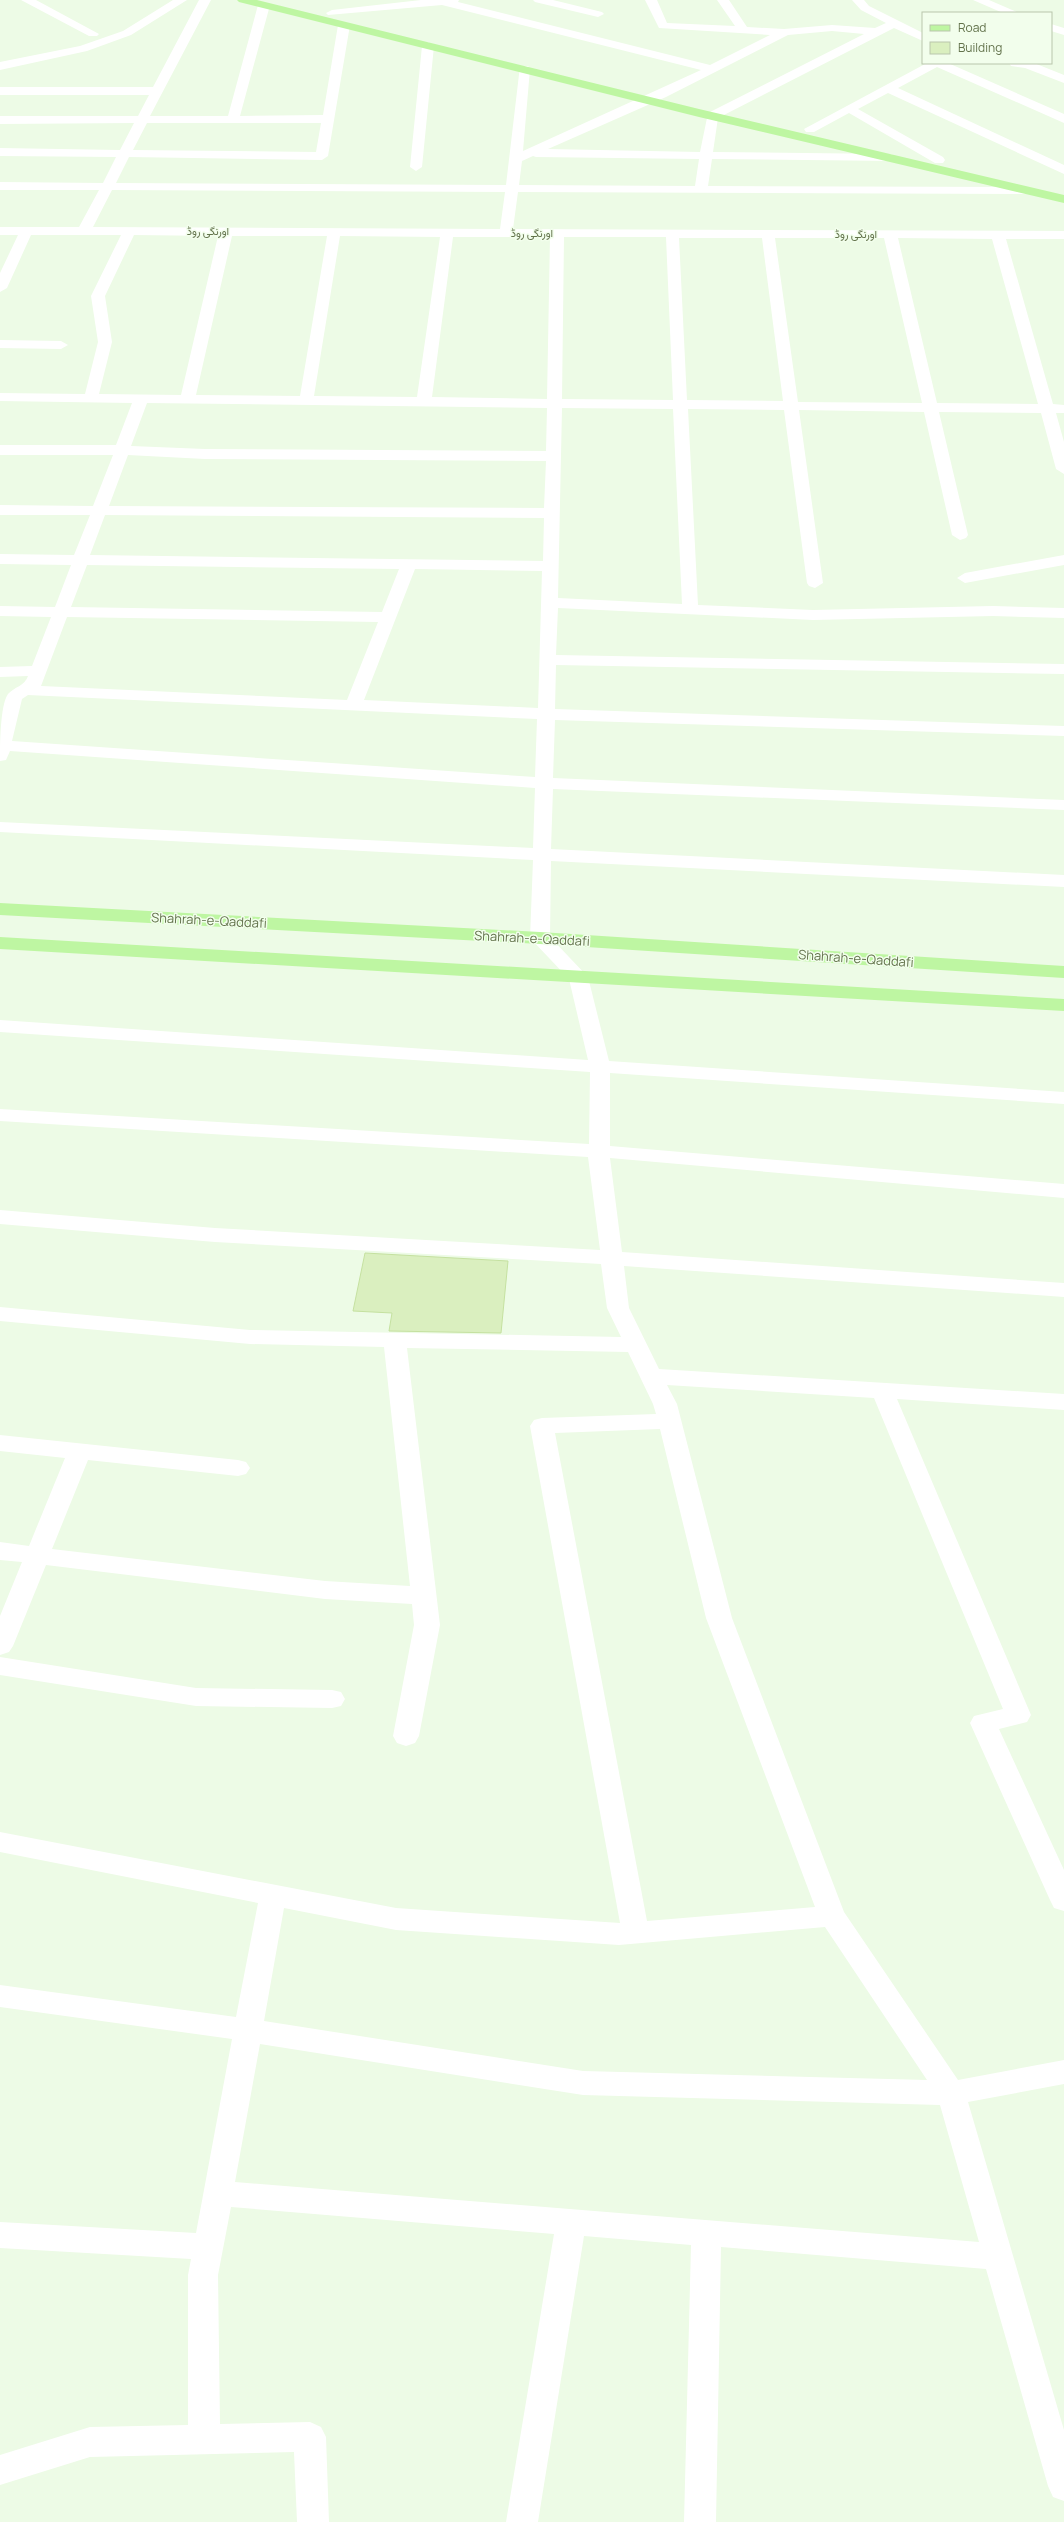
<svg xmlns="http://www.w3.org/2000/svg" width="1064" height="2522" viewBox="0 0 1064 2522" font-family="Manrope,Vazirmatn,sans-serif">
<rect width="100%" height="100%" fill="#edfbe6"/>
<!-- building -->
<path fill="#daefbf" stroke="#c5e1a0" d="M 365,1253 L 508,1261 L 501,1333 L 389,1331 L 392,1313 L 353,1311 Z"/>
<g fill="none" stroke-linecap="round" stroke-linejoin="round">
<!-- minor -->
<path fill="#fff" fill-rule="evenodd" d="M 21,0 L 36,0 L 99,34 L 97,36 L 89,36 Z
M 173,0 L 187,0 L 131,35 L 87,51 L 0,70 L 0,62 L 80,46 L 123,31 Z
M 199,0 L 211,0 L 150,116 L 228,116 L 258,5 L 264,2 L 270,5 L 240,116 L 323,115 L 338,25 L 344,22 L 350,25 L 328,156 L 322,160 L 129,157 L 116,183 L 506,185 L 520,66 L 528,66 L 530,69 L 523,151 L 701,70 L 442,5 L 328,15 L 326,13 L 332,10 L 421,0 L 459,0 L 458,2 L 710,65 L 770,35 L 659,28 L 645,0 L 657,0 L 667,23 L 735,26 L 717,0 L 729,0 L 747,27 L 784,29 L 832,25 L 875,28 L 886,23 L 861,10 L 852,0 L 864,0 L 869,6 L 923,33 L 923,41 L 894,28 L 718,118 L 713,152 L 890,154 L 894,155 L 896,158 L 894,161 L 712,159 L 708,186 L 1029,187 L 1035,191 L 1034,194 L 518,192 L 513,229 L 1064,231 L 1064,239 L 1006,239 L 1053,404 L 1064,405 L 1064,413 L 1056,413 L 1064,442 L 1064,474 L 1056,469 L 1041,413 L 939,412 L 968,535 L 966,538 L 960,540 L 952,535 L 924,412 L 799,410 L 823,583 L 815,588 L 809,586 L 807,583 L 784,410 L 688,409 L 698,605 L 813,610 L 993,606 L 1064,608 L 1064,618 L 993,616 L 813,620 L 558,608 L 556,655 L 1064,664 L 1064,674 L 556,665 L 555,709 L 1064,726 L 1064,736 L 555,720 L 553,778 L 1064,800 L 1064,810 L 553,789 L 551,849 L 1064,875 L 1064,887 L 551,861 L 550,937 L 588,977 L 609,1061 L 1064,1092 L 1064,1104 L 610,1073 L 610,1146 L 1064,1184 L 1064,1198 L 610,1158 L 622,1252 L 1064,1283 L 1064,1297 L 624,1266 L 629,1308 L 659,1369 L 1064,1394 L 1064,1410 L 897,1399 L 1031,1715 L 1027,1722 L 999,1729 L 1064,1870 L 1064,1911 L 1054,1908 L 1050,1900 L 970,1723 L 974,1716 L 1003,1709 L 874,1398 L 667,1385 L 677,1404 L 732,1618 L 844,1912 L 958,2080 L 1064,2060 L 1064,2084 L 968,2102 L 1064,2430 L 1064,2501 L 1053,2497 L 1048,2486 L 986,2269 L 721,2247 L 716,2522 L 684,2522 L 691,2245 L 584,2236 L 538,2522 L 506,2522 L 554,2234 L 231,2207 L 218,2275 L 220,2424 L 310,2422 L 321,2427 L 326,2437 L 329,2522 L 297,2522 L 294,2452 L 90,2457 L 0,2485 L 0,2455 L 90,2427 L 188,2425 L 188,2275 L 191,2259 L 0,2248 L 0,2222 L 196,2233 L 232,2039 L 0,2007 L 0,1985 L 236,2017 L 258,1903 L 0,1852 L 0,1832 L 396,1908 L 620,1923 L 530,1426 L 534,1420 L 542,1418 L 656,1414 L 653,1404 L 628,1352 L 407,1348 L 440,1625 L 419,1736 L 415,1743 L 406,1746 L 397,1743 L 393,1736 L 414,1625 L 412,1604 L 325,1599 L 46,1565 L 13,1646 L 9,1652 L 0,1655 L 0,1616 L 22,1562 L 0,1560 L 0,1542 L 29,1546 L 65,1458 L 0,1451 L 0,1435 L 238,1460 L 246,1462 L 250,1468 L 246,1474 L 238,1476 L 88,1460 L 52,1549 L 325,1581 L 410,1586 L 384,1347 L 250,1344 L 0,1321 L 0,1307 L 250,1330 L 621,1337 L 607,1308 L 601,1264 L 215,1242 L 0,1224 L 0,1210 L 215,1228 L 600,1250 L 588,1157 L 0,1121 L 0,1109 L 589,1144 L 590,1072 L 0,1032 L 0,1020 L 588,1060 L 569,979 L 530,938 L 533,860 L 0,832 L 0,822 L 533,848 L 535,788 L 10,751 L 6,760 L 0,761 C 0,746 0,705 8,694 C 14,687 25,686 28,676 L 0,677 L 0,667 L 32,666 L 51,617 L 0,616 L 0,606 L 55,607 L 71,565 L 0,564 L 0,554 L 74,555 L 90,515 L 0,515 L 0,505 L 93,506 L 113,455 L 0,455 L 0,445 L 116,445 L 132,403 L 0,401 L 0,393 L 85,394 L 98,342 L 91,296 L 121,235 L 31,235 L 7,288 L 0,292 L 0,273 L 18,235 L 0,235 L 0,227 L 79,227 L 99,190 L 0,190 L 0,182 L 103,183 L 116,157 L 0,156 L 0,148 L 120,150 L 134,123 L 0,124 L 0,116 L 138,116 L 149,95 L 0,95 L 0,87 L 153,87 ZM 832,31 L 864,34 L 708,113 L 700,152 L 548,149 L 666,97 L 788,35 ZM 147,123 L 321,123 L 316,152 L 133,150 ZM 533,156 L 536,157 L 699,159 L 695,186 L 519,185 L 522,161 ZM 112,190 L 505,192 L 500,229 L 93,227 ZM 134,235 L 218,236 L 181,395 L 99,394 L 112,342 L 105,296 ZM 232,236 L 327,236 L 300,396 L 196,395 ZM 340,236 L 440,237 L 417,397 L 314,396 ZM 453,237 L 550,237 L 547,399 L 432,397 ZM 564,237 L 666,237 L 673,400 L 562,399 ZM 679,238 L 762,238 L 783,401 L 687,400 ZM 775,238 L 884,238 L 922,403 L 798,402 ZM 898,238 L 992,239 L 1038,404 L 937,403 ZM 147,403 L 547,408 L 546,451 L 205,449 L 131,446 ZM 562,408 L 673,409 L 682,604 L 558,598 ZM 128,455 L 205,459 L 546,461 L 544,508 L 109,506 ZM 105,515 L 544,518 L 543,561 L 90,555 ZM 87,565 L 399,569 L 382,612 L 71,607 ZM 415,569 L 542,571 L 538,708 L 364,700 ZM 67,617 L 378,622 L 347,700 L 41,686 ZM 28,695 L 537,719 L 535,777 L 12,741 L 22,699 ZM 660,1429 L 706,1618 L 815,1907 L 647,1921 L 555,1433 ZM 284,1908 L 396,1930 L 619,1945 L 825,1927 L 927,2080 L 583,2071 L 264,2021 ZM 260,2044 L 583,2095 L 940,2105 L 979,2242 L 235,2182 Z
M 533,0 L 553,0 L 602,12 L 604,14 L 598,17 L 535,2 Z
M 973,0 L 989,0 L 1019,13 L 1003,13 Z
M 1051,24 L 1064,28 L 1064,35 L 1051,31 Z
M 428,42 L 434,46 L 422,167 L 416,171 L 410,167 L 422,46 Z
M 927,63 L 948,63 L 1064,114 L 1064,123 L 937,67 L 898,88 L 1064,165 L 1064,174 L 888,93 L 858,109 L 943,157 L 945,160 L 943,163 L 935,163 L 849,113 L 814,132 L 806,132 L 804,129 Z
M 1009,63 L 1034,63 L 1064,75 L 1064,83 L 1025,68 L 1011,66 Z
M 0,340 L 61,341 L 68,345 L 61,349 L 0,348 Z
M 1064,555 L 1064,565 L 965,583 L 957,578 L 965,573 Z
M 0,1657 L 196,1688 L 332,1690 L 341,1692 L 345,1699 L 341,1706 L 332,1708 L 196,1706 L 0,1675 Z"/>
<!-- major -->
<path fill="#bef6a2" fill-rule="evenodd" d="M 237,0 L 257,0 L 699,109 L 1064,195 L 1064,203 L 699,117 L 239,2 Z
M 0,903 L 540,932 L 1064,966 L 1064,978 L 540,944 L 0,915 Z
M 0,937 L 1064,999 L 1064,1011 L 0,949 Z"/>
</g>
<g text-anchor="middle" stroke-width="3" stroke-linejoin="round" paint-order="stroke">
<!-- far-street labels -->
<g font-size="11" fill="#63734c" stroke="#f2feec">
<text x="208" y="235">اورنگی روڈ</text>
<text x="532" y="237">اورنگی روڈ</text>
<text x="856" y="238">اورنگی روڈ</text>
</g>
<!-- street labels -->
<g font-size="13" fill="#63734c" stroke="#f2feec">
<text transform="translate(209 920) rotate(3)" y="5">Shahrah-e-Qaddafi</text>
<text transform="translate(532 938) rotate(3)" y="5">Shahrah-e-Qaddafi</text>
<text transform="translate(856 958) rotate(4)" y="5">Shahrah-e-Qaddafi</text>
</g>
</g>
<!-- legend -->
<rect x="922" y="12" width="130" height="52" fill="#f2feec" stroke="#b9c6ac"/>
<rect x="930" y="25" width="20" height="6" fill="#bef6a2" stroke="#b9c6ac"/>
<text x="958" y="32" font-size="12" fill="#63734c">Road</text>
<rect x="930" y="42" width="20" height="12" fill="#daefbf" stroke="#b9c6ac"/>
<text x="958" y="52" font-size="12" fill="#63734c">Building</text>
</svg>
